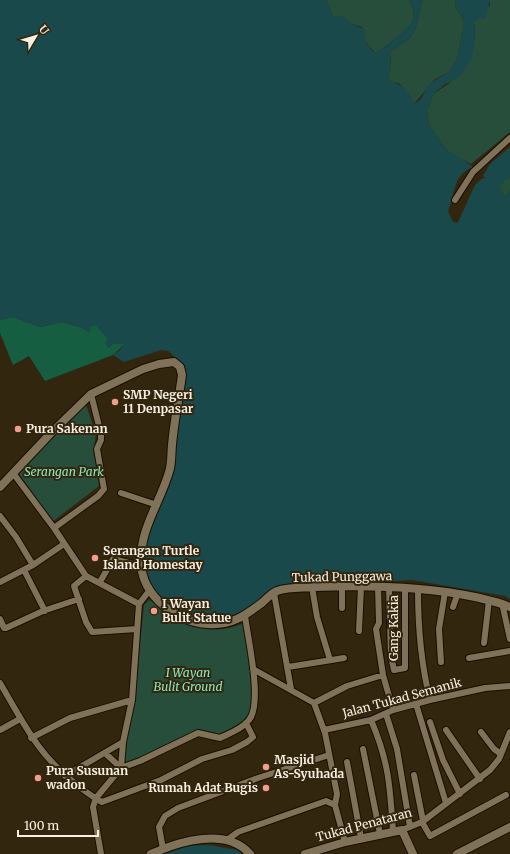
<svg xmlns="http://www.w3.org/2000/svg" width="510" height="854" viewBox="0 0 510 854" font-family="Merriweather,serif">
<rect width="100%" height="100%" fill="#33260f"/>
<!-- green -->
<path fill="#264e3b" d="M 326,0 L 409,0 C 421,20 409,27 395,39 C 389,44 384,48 377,52 L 374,52 L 365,41 L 362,27 L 351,24 L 333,16 Z
M 423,0 L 456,0 L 455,7 L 463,18 L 464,24 L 457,60 L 449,72 L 434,80 L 414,104 L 400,84 L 390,81 L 388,74 L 391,67 L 390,52 L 410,38 L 415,30 Z
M 490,0 L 510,0 L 510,132 L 471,164 L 448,152 L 429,125 L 427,111 L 433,94 L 450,83 L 475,40 L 474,22 L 490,5 Z
M 510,176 L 510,190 L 505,197 L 498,186 Z
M 86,405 L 96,434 L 94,447 L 99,486 L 52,522 L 17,471 Z
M 149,600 C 160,604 166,614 177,619 C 199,632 222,632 245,623 C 248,643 258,697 249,713 C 244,724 229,730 220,736 L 200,731 L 127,763 L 124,761 L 123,754 L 134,701 L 144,605 Z"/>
<!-- forest -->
<path fill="#165e41" d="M 13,317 L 40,327 L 62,322 L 83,328 L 89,332 L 91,326 L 96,325 L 108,338 L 108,348 L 113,343 L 125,344 L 113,355 L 45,381 L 29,356 L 13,365 L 0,333 L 0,320 Z"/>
<!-- water -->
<path fill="#1a494c" d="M 0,0 L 326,0 L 333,16 L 336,17 L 344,16 L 351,24 L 364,29 L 365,41 L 373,52 L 377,52 C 384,48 389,44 395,39 C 409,27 421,20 409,0 L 423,0 L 415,30 L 410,38 L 390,52 L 391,67 L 388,74 L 390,81 C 403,85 409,91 414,104 L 420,100 L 429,84 L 449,72 L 457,60 L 464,24 L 463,18 L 455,7 L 456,0 L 490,0 L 485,19 L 479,18 L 474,22 L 475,40 L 471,60 L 459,77 L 444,85 L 433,94 L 427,111 L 429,125 L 448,152 L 458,156 L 473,167 C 452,176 456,192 448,211 L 453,222 L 457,223 L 459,220 L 475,185 L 483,178 L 486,178 L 483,176 L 490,164 L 510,147 L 510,176 L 499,186 L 505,197 L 510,190 L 510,599 L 505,596 L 412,580 L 276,588 L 248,612 L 228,620 L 202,623 L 163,602 L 144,582 L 139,562 L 139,542 L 144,521 L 165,472 L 178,381 L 180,381 L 178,361 L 169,351 L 161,350 L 124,362 L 113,355 L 120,350 L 124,344 L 113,343 L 108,348 L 105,343 L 108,338 L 96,325 L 91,326 L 89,332 L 83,328 L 62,322 L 40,327 L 13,317 L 0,320 Z
M 208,845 L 238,850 L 243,854 L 166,854 L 186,846 Z"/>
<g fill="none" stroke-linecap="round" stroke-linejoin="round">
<defs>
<path id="minor" d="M 455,200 L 473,172 L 510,138
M 13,473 L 54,528 L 86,576 L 139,604
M 121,493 L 157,505
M 0,516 L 16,537 L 33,565
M 54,528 L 98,496 L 104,489 L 97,449 L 101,440 L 101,434 L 91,394
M 24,570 L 45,611
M 86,576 L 74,586 L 86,622 L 92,632 L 137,629
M 0,582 L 33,565 L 64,544
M 100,582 L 113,559 L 141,566
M 342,586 L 342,608
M 312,587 L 317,617 L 330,660
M 378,587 L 379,623 L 376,629 L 383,675 L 393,710
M 389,588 L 391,656 L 394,670 L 405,668 L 405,589
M 418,590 C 418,627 421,664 430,700
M 274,593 L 291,689
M 502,603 L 510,639
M 453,607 L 458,593
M 0,619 L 4,628 L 6,628 L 43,611 L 79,599
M 359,631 L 361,587
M 484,643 L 489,600
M 469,658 L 510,651
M 441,662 L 439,629 L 445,592
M 288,667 L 344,658
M 253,669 L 314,703 L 325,733 L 337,794 L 335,805 L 345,842
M 0,683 C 24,724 38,755 77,785 C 85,791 94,798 102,802 L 161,780 L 202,759 L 232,750 L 247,742 L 253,737 L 246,723
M 314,703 L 347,686 L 383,675
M 416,704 L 446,803
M 386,714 L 397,749 L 410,827
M 371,720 C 389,762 390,787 393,831
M 430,722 L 443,760 L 460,794
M 0,730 L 20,719
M 324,730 L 371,720 L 393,710 L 430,700 L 485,688 L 510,686
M 446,730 L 480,779
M 481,732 L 494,749 L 501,754
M 31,738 L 70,718 L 132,700
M 363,749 L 380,834
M 105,753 L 121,768 L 140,761 L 198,733 L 220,738 C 230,733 242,729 249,720 C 263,704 248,638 245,616
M 347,762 L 361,838
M 414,775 L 423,821
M 65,776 L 123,742
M 422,822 L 430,836 L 506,795
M 402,830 L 422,822 L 490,770 L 499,759 L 510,732
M 227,840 L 238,832 L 326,801 L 335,805
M 163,849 L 159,827 L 165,816 L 178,808 L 258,778 L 329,755
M 101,854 L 93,807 L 96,798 L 121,768 L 123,742 L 132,700 L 139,604 L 149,591"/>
<path id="tertiary" d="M 0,487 L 50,434 L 91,394 L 143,369 L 159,364 L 174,362 L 180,367 L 182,375 C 179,398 174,421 172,445 C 171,454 172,463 169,472 C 160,503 139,530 141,564 C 143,597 177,622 208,624 C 231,626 246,615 263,602 C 267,598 272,593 277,591 C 288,587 303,588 314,587 C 367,585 423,586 475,597 C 487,600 499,602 510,607
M 151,854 C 180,841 226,827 250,854
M 305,854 L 345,842 L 402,830 L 413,854
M 457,854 L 510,827"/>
</defs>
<!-- minor casing -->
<use href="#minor" stroke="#1a0e00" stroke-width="8"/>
<!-- tertiary casing -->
<use href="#tertiary" stroke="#1a0e00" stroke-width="10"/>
<!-- minor -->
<use href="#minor" stroke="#807159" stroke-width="6"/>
<!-- tertiary -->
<use href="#tertiary" stroke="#807159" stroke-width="8"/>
</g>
<!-- markers -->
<g fill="#f49d8c" stroke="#33260f" stroke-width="1.5">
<circle cx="115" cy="402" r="4"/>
<circle cx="18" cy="429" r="4"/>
<circle cx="95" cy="558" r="4"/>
<circle cx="154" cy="611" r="4"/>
<circle cx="266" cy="767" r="4"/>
<circle cx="38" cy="778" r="4"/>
<circle cx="266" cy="788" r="4"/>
</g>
<g text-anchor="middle" stroke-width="4" stroke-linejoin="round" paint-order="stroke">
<!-- poi labels -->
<g font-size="12" font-weight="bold" fill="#f7efe1" stroke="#33260f" text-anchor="start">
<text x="123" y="399">SMP Negeri<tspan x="123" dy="14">11 Denpasar</tspan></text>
<text x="26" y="433">Pura Sakenan</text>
<text x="103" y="555">Serangan Turtle<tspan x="103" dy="14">Island Homestay</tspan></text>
<text x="162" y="608">I Wayan<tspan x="162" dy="14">Bulit Statue</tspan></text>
<text x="274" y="764">Masjid<tspan x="274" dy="14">As-Syuhada</tspan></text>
<text x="46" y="775">Pura Susunan<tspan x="46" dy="14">wadon</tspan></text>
<text x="258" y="792" text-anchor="end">Rumah Adat Bugis</text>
</g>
<!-- park labels -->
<g font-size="12" font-style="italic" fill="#87e8b9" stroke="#33260f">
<text x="64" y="476">Serangan Park</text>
<text x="188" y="677">I Wayan<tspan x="188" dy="14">Bulit Ground</tspan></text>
</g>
<!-- street labels -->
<g font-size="12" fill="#f7efe1" stroke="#33260f">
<text transform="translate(342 577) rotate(-1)" y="4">Tukad Punggawa</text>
<text transform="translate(394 628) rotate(-90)" y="4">Gang Kakia</text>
<text transform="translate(402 698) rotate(-15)" y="4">Jalan Tukad Semanik</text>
<text transform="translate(364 825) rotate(-15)" y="4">Tukad Penataran</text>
</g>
</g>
<!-- north arrow -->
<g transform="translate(36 36) rotate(52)" stroke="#33260f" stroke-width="3" paint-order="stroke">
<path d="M0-3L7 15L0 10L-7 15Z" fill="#f7efe1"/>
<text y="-6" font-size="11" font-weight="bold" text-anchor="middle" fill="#f7efe1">U</text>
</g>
<!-- scale -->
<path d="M18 830v6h80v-6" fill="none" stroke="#f7efe1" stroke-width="2"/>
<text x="24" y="830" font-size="12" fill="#f7efe1" stroke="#33260f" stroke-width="3" paint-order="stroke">100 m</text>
</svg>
